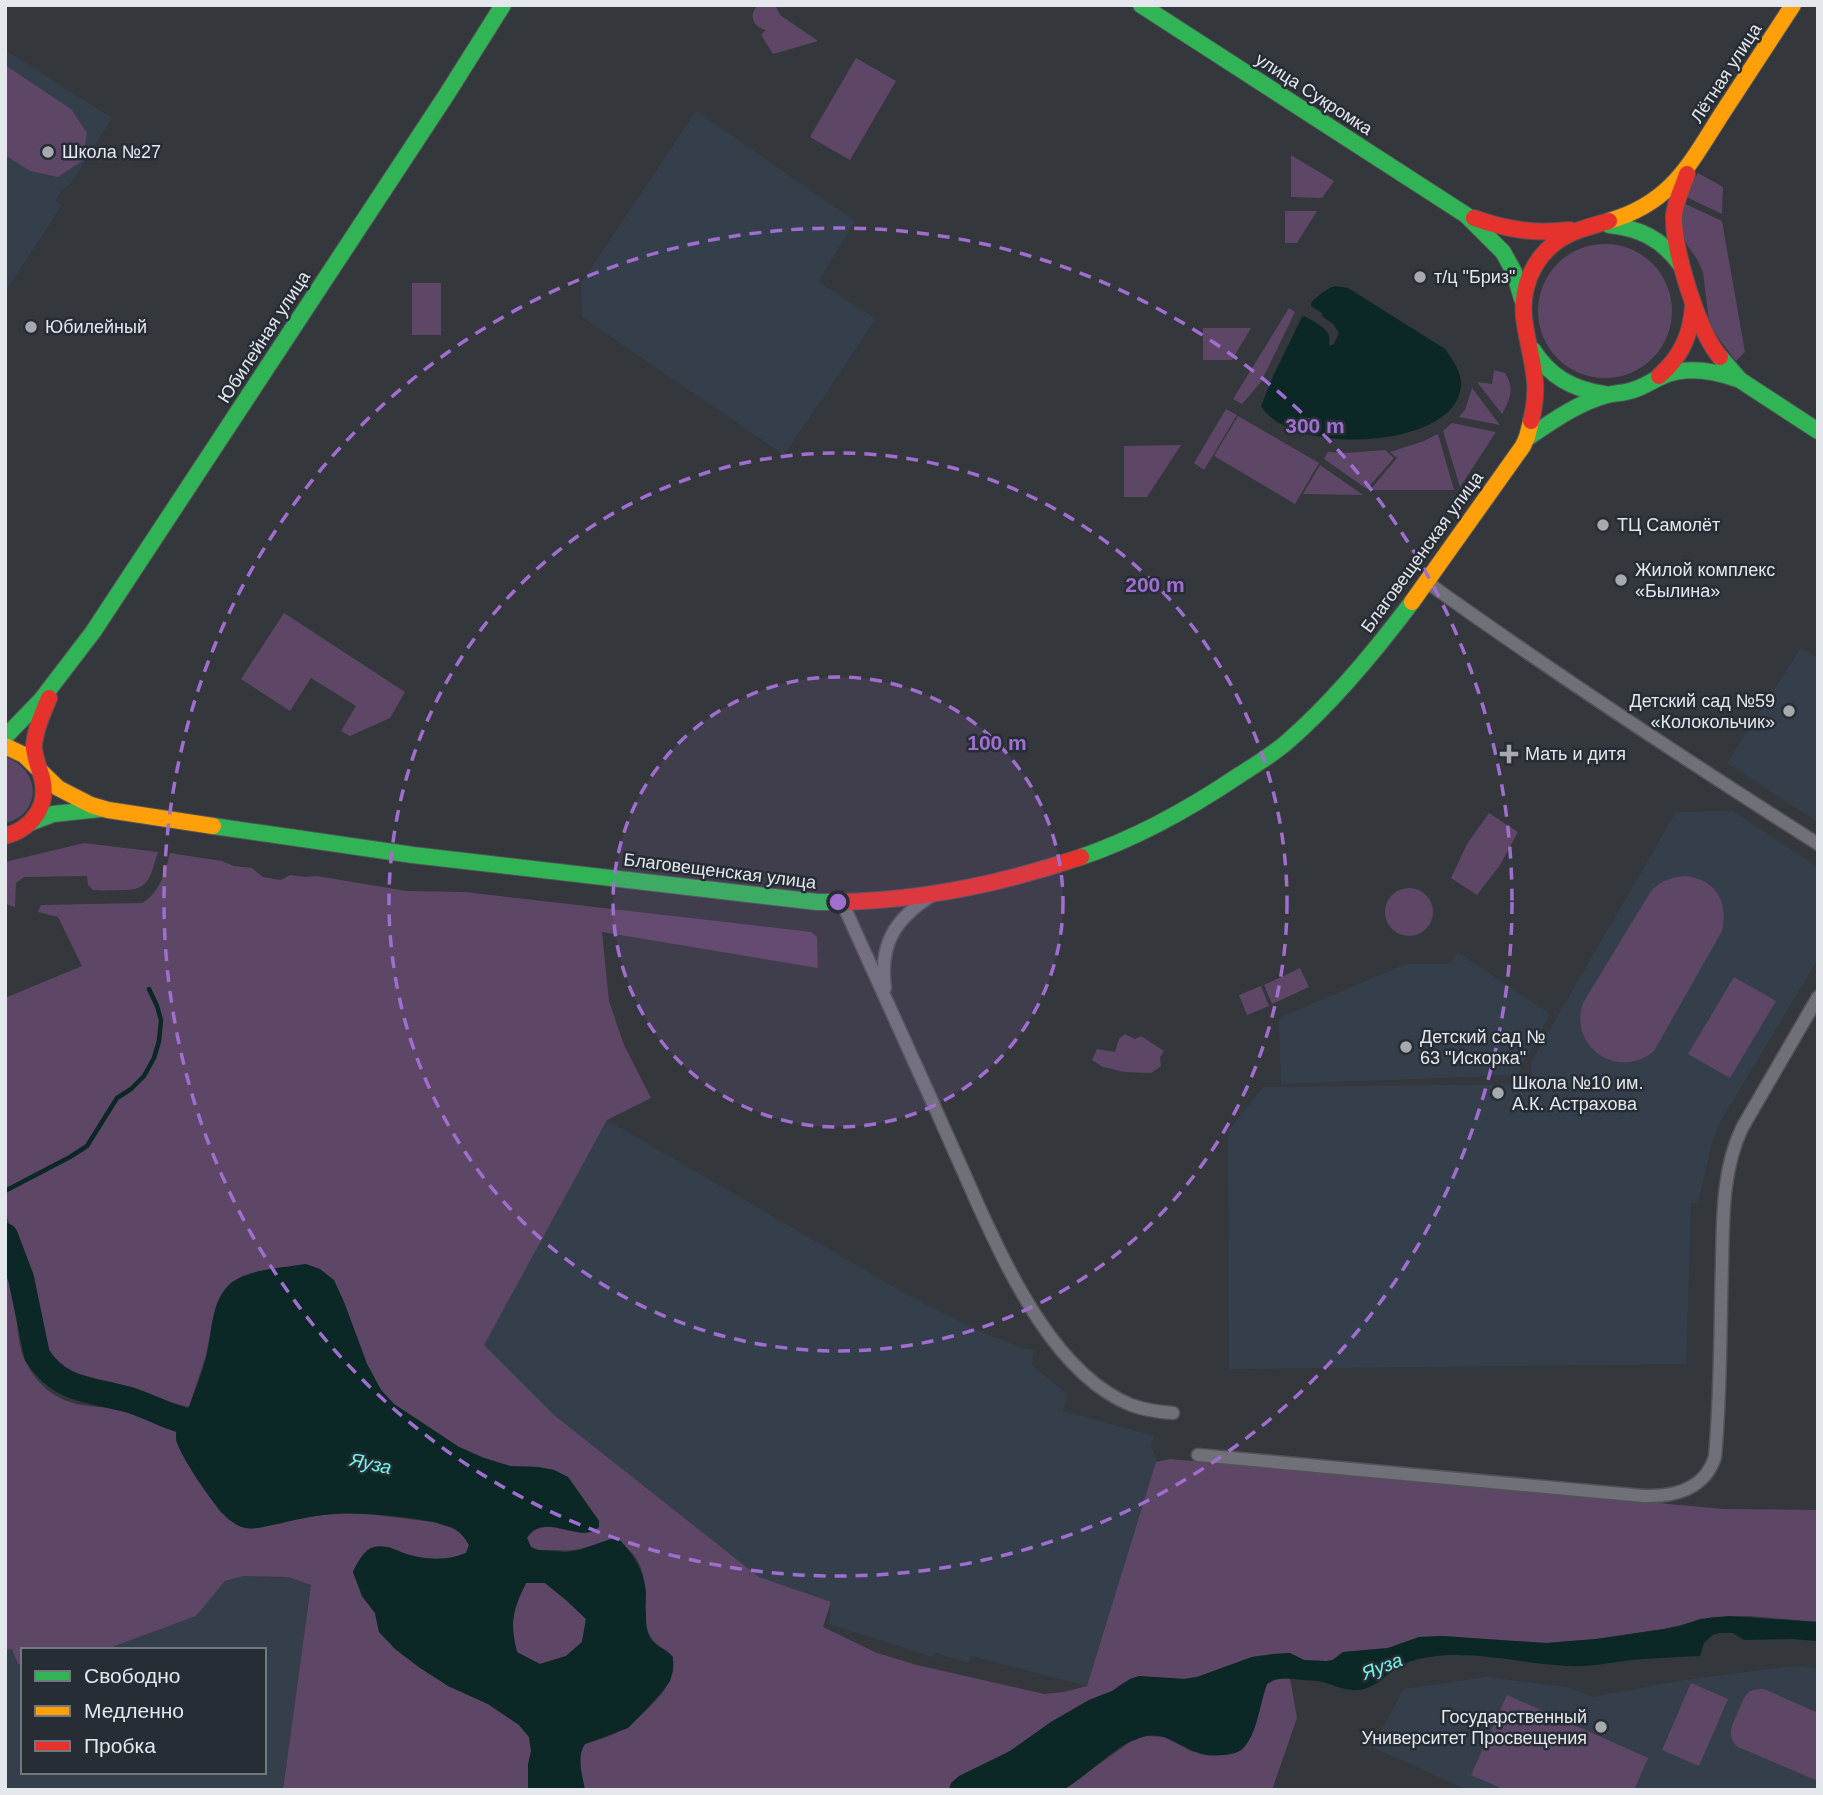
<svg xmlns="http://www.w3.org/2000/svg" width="1823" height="1795" viewBox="0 0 1823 1795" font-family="Arial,sans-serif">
<rect width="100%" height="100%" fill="#34373c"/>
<!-- built -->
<path fill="#353f4b" d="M 5,50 L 112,118 L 69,186 L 62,189 L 56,200 L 62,205 L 5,292 Z
M 696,111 L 855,221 L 818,282 L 876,319 L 784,455 L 582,317 L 581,283 Z
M 1801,648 L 1818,658 L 1818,822 L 1727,763 Z
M 1732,811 L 1818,867 L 1818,959 L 1720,1122 L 1712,1143 L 1698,1203 L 1691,1203 L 1686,1364 L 1229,1369 L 1228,1131 L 1263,1087 L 1532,1084 L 1531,1062 L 1676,812 Z
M 1458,952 L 1550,1014 L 1517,1075 L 1281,1084 L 1279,1018 L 1406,964 L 1449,964 Z
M 607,1120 L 906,1294 L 979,1331 L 1025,1349 L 1033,1350 L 1032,1365 L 1067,1394 L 1063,1411 L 1154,1436 L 1151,1446 L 1157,1459 L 1156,1462 L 1087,1686 L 971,1656 L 968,1663 L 936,1653 L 933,1657 L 829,1624 L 831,1602 L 759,1577 L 554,1415 L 483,1345 Z
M 243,1576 L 288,1577 L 311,1585 L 283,1790 L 5,1790 L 5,1650 L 12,1649 L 18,1664 L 23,1664 L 23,1772 L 264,1772 L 264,1650 L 104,1650 L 196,1616 L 225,1581 Z
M 1801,1666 L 1818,1669 L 1818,1790 L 1468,1790 L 1372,1747 L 1404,1689 L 1486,1677 L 1567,1687 L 1593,1697 L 1678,1681 L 1776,1668 Z"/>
<!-- green -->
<path fill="#5e4766" d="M 758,5 L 775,5 L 780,15 L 818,41 L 773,54 L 761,35 L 766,30 C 753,27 748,15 758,5 Z
M 856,58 L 896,81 L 850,160 L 810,137 Z
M 5,65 L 71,109 L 87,133 L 82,161 L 58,177 L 30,171 L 5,155 Z
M 1291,155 L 1334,181 L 1322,198 L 1291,197 Z
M 1698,173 L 1723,187 L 1722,214 L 1684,196 Z
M 1681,202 L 1722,221 L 1745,352 L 1736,361 L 1719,339 L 1709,322 L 1703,272 L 1697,259 L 1687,245 L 1681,230 Z
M 1285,211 L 1317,211 L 1297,243 L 1285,243 Z
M1538 311a67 67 0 1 1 134 0a67 67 0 1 1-134 0Z
M 412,283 L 441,283 L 441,335 L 412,335 Z
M 1289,308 L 1295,312 L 1261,382 L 1242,404 L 1233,399 Z
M 1203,328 L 1251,328 L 1232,360 L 1203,360 Z
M 1494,370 L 1505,373 C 1515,388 1510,399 1502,414 L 1477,382 L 1492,384 Z
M 1472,388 L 1500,425 L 1459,417 L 1465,410 Z
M 1226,409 L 1237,415 L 1204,470 L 1194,463 Z
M 1238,416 L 1319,463 L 1295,504 L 1214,456 Z
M 1452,423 L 1496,432 L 1460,487 L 1443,431 Z
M 1438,434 L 1454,490 L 1370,490 L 1397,458 L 1390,452 L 1424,441 Z
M 1181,445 L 1147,497 L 1124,497 L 1124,446 Z
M 1385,450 L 1394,458 L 1367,489 L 1324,459 L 1328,452 L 1345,453 Z
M 1320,465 L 1363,495 L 1303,494 Z
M 284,613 L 405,692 L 390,718 L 350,736 L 341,731 L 356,706 L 311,678 L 290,711 L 241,679 Z
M 5,757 C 42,769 42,815 5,823 Z
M 1489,813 L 1518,832 L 1500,865 L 1477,895 L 1451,878 L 1467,844 Z
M 84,843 L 158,852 C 150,875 151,890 123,890 C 113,890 103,891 93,890 L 88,885 L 87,876 L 24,877 L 16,883 L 15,907 L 5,904 L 5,862 Z
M 170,853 L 222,861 L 234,866 L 252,868 L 263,877 L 281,880 L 290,875 L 305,877 L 317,876 L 407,891 L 465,892 L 811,932 L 817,937 L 818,968 L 602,932 L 609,1001 L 624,1045 L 651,1098 L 607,1120 L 484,1345 L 554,1415 L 759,1577 L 831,1602 L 823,1627 L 877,1653 L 917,1665 L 1044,1694 L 1064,1692 L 1087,1686 L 1156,1462 L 1170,1459 L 1724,1509 L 1818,1510 L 1818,1622 L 1750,1616 L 1712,1617 L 1664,1629 L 1596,1639 L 1546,1643 L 1442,1636 L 1419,1637 L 1388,1648 L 1343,1652 L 1332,1660 L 1326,1661 L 1304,1660 L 1290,1653 L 1273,1654 L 1252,1657 L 1197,1677 L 1184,1679 L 1139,1676 L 1123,1683 L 1112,1691 L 1089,1700 L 1051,1722 L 1010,1751 L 951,1783 L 949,1790 L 585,1790 C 583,1776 576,1756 585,1744 C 595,1741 606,1738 616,1733 C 636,1722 679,1686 673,1660 C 670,1645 649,1650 646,1622 C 644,1600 649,1573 633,1554 C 628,1548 618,1543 611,1539 C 589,1547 578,1552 554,1550 C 545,1550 538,1551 531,1547 L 527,1538 C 539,1519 566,1529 584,1533 L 599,1521 L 568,1477 L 554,1470 L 538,1467 L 510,1466 L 484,1458 L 459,1447 L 394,1404 L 381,1390 L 367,1364 L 344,1302 L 306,1264 L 285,1268 L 212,1324 L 206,1355 L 189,1407 L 81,1378 L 59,1368 L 50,1355 L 29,1273 L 5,1212 L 5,998 L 82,966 L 58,917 L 38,912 L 41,905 L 142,903 C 160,893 165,872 170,853 Z
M 1685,876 C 1715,879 1729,901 1722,931 L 1654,1051 C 1619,1081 1568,1047 1583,1003 L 1651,891 C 1661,881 1671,877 1685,876 Z
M1385 912a24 24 0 1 1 48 0a24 24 0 1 1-48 0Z
M 1300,968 L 1309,987 L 1272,1004 L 1264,985 Z
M 1734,977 L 1776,1001 L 1730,1078 L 1688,1054 Z
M 1261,986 L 1269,1006 L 1247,1015 L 1239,995 Z
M 1125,1034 L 1135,1039 L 1141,1036 L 1164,1051 L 1160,1057 L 1161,1066 L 1151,1073 L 1124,1072 L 1103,1067 L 1092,1060 L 1097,1049 L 1115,1052 L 1119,1039 Z
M 5,1264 C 8,1270 11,1277 13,1284 C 18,1307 15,1330 22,1353 C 33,1383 56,1403 89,1406 C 101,1408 113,1407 126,1410 C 143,1415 160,1423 176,1430 L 176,1441 L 204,1489 L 221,1513 L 256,1528 L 307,1517 L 334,1514 L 360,1513 L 433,1522 L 452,1528 L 462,1534 L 469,1545 L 466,1553 C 448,1561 426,1560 407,1554 C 400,1552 392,1547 386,1547 C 369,1546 359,1558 353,1572 L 362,1596 L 375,1613 L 379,1632 L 448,1686 L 488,1704 L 519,1725 L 529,1737 L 531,1751 L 528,1765 L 528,1790 L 283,1790 L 311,1585 L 288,1577 L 243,1576 L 225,1581 L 196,1616 L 104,1650 L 23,1650 L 23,1664 L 18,1664 L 12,1649 L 5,1650 Z
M 526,1583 L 545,1583 L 566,1600 L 586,1619 L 582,1642 L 566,1656 L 540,1664 L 517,1653 C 509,1622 513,1612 526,1583 Z
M 1290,1678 L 1297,1718 L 1272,1790 L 1063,1790 L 1130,1742 L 1146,1736 L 1164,1737 L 1193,1752 L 1242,1750 L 1250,1738 L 1267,1684 L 1275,1679 Z
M 1691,1683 L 1728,1699 L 1699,1766 L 1662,1750 Z
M 1764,1689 L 1818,1713 L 1818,1781 L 1738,1747 C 1725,1736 1733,1723 1739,1710 C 1741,1705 1743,1698 1747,1694 C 1752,1689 1758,1689 1764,1689 Z
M 1507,1695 L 1648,1758 L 1634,1790 L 1505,1790 L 1471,1775 Z"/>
<!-- water -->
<path fill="#0c2826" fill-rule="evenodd" d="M 1336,286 L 1348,288 L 1445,349 C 1452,359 1461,371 1461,383 C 1462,449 1292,458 1261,406 L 1274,374 L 1302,317 L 1304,316 C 1312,320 1325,327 1329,335 C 1330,339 1329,343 1329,346 L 1334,344 L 1339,333 L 1333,324 L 1322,316 L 1322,313 L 1311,306 L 1311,303 C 1319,295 1326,288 1336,286 Z
M 306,1264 L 320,1269 L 334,1280 L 344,1302 L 367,1364 L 381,1390 L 394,1404 L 459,1447 L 484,1458 L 510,1466 L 538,1467 L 554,1470 L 568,1477 L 599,1521 L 599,1527 C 581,1546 544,1510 527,1538 L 531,1547 L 537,1550 L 566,1552 L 579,1550 L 611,1539 L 619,1539 C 633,1554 644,1570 646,1592 C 646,1599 645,1606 646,1614 C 646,1620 646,1630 649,1635 C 653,1646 666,1649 673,1657 L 673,1670 L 670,1681 L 663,1691 L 639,1717 L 628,1728 L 585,1744 C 576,1756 582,1776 585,1790 L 528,1790 L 528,1765 L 531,1751 L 529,1737 L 519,1725 L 488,1704 L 448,1686 L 420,1668 L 395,1649 L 379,1632 L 375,1613 L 362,1596 L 353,1572 C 357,1563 364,1549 374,1547 C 385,1544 396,1550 406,1554 C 425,1560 448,1561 466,1553 L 469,1545 C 465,1538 461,1533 455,1529 C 435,1518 358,1512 334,1514 C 316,1515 299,1519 282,1523 C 270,1525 257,1530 245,1528 C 240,1527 235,1524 231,1521 C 218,1512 177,1453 176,1438 C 175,1425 185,1415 190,1404 C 196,1388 203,1371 207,1354 C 212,1332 211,1306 226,1288 C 241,1269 282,1268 306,1264 ZM 526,1583 L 545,1583 L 566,1600 L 586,1619 L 582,1642 L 566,1656 L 540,1664 L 517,1652 C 510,1623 512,1610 526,1583 Z
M 1729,1616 L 1818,1622 L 1818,1641 L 1791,1639 L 1744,1640 L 1733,1633 L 1719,1633 L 1713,1635 L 1704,1643 L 1700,1656 C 1677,1657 1654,1658 1631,1660 C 1610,1663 1589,1667 1568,1666 C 1524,1664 1474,1650 1430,1657 C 1420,1658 1409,1661 1400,1666 C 1386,1674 1376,1688 1359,1690 C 1346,1691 1336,1686 1323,1682 C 1316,1680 1310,1681 1302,1680 C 1289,1679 1279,1676 1267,1684 C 1260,1702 1257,1737 1242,1749 C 1238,1753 1228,1755 1222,1755 C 1188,1760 1176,1732 1147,1736 C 1121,1739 1089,1775 1066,1788 C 1057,1793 966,1790 949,1790 L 951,1783 L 959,1776 L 1010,1751 L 1051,1722 L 1089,1700 L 1112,1691 L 1130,1679 L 1139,1676 L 1184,1679 L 1197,1677 L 1252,1657 L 1273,1654 L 1290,1653 L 1304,1660 L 1326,1661 L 1333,1660 L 1343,1652 L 1388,1648 L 1419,1637 L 1442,1636 L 1546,1643 L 1596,1639 L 1664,1629 L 1680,1626 L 1700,1619 Z"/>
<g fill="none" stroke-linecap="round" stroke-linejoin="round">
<!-- stream -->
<path stroke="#0c2826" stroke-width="4.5" d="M 5,1191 L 70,1157 L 87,1146 L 117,1098 L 131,1089 L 144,1076 L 154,1058 L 159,1041 L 161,1020 L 157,1006 L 149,989"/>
<!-- river -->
<path stroke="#0c2826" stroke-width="26" d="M 5,1236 L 21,1278 L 37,1355 C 60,1392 92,1389 130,1400 C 142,1404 153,1409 165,1414 C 182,1421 199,1425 217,1429"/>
<defs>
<path id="street" d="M 1428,583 C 1555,674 1686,760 1818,844
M 842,902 C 873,971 905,1041 936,1110 C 950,1142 965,1175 979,1207 C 1010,1275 1057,1375 1131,1405 C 1145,1410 1158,1412 1173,1413
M 885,988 C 879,944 895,919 931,896
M 1198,1455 L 1644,1496 C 1674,1497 1705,1489 1715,1457 C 1721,1393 1720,1328 1722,1264 C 1723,1219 1722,1170 1742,1128 L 1818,997"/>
<path id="fast" d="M 1141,5 L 1466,215 L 1503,252 L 1514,272 L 1522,299
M 1609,225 C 1639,228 1662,239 1680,264
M 1533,350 C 1550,377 1573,389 1604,394
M 1720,357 L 1740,380 L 1818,431
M 1526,439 C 1551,422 1577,403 1607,395 C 1616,393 1625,393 1633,390 C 1644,387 1653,380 1663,376 C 1686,366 1714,371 1737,379
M 5,737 L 41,700 L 93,632 L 447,94 L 503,5
M 32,822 L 53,814 L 100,809
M 213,826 L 413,855 L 817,902 L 835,902
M 1081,857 C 1137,838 1189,809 1238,776 C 1255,765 1272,755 1287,742 C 1332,703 1376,650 1412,602"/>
<path id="slow" d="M 1609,221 C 1674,202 1691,161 1725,109 C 1748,74 1770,40 1793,5
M 1412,602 L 1523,446 L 1527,437 L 1531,421
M 5,746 L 24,755 L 58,788 L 91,805 L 108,810 L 213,826"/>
<path id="jam" d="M 1687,174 C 1683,187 1675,202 1674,215 C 1672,247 1699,333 1720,357
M 1474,218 C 1508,230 1534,234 1570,230
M 1659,376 C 1681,357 1691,335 1693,306
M 1531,421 C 1541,383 1531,362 1525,325 C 1519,293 1531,259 1559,240 C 1574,230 1592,226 1609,221
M 5,836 C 32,829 49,806 42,778 C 39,767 34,757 34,746 C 35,729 43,713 49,698
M 835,902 C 919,901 1001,884 1081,857"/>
</defs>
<!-- street casing -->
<use href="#street" stroke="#515357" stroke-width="15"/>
<!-- fast casing -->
<use href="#fast" stroke="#515357" stroke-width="18"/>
<!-- slow casing -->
<use href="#slow" stroke="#515357" stroke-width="18"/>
<!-- jam casing -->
<use href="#jam" stroke="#515357" stroke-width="18"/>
<!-- street -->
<use href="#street" stroke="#707078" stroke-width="12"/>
<!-- fast -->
<use href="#fast" stroke="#30b455" stroke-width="16"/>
<!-- slow -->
<use href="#slow" stroke="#ff9f0a" stroke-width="16"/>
<!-- jam -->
<use href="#jam" stroke="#e5322d" stroke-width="16"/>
</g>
<!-- distance rings -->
<circle cx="838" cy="902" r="225" fill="#a06ecf" fill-opacity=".12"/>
<g fill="none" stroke="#a06ecf" stroke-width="3.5" stroke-dasharray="12 9">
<circle cx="838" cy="902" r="225"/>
<circle cx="838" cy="902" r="449"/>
<circle cx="838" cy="902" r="674"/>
</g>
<!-- markers -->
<g fill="#a6aaaf" stroke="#262d35" stroke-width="2.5">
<circle cx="48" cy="152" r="7"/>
<circle cx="1420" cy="277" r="7"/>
<circle cx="31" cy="327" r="7"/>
<circle cx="1603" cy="525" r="7"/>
<circle cx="1621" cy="580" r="7"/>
<circle cx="1789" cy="711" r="7"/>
<path d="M1505.5 743.5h7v7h7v7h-7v7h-7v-7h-7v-7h7z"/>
<circle cx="1406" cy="1047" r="7"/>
<circle cx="1498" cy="1093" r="7"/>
<circle cx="1601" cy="1727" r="7"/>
</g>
<g text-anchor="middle" stroke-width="5" stroke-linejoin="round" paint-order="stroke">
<!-- street labels -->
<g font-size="18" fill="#e4e8ed" stroke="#262d35">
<text transform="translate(1726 73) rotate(-57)" y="6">Лётная улица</text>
<text transform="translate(1314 94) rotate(33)" y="6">улица Сукромка</text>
<text transform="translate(264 337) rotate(-57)" y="6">Юбилейная улица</text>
<text transform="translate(1422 552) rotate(-54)" y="6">Благовещенская улица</text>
<text transform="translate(720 871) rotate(7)" y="6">Благовещенская улица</text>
</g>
<!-- poi labels -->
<g font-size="18" fill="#e4e8ed" stroke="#262d35" text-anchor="start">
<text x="62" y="158">Школа №27</text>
<text x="1434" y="283">т/ц "Бриз"</text>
<text x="45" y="333">Юбилейный</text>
<text x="1617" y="531">ТЦ Самолёт</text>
<text x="1635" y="576">Жилой комплекс<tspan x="1635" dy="21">«Былина»</tspan></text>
<text x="1775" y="707" text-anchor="end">Детский сад №59<tspan x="1775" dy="21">«Колокольчик»</tspan></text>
<text x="1525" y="760">Мать и дитя</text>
<text x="1420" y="1043">Детский сад №<tspan x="1420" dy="21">63 "Искорка"</tspan></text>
<text x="1512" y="1089">Школа №10 им.<tspan x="1512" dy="21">А.К. Астрахова</tspan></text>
<text x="1587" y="1723" text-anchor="end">Государственный<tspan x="1587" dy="21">Университет Просвещения</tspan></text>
</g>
<!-- water labels -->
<g font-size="19" font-style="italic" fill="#70f8eb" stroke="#262d35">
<text transform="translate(371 1463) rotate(12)" y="7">Яуза</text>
<text transform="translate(1382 1666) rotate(-21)" y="7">Яуза</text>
</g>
</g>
<circle cx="838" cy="902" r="10" fill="#a06ecf" stroke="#262d35" stroke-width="3.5"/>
<g font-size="21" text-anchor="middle" font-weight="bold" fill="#a06ecf" stroke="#262d35" stroke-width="5" stroke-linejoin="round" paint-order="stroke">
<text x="1315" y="433">300 m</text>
<text x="1155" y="592">200 m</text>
<text x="997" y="750">100 m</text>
</g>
<!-- border -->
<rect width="1823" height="1795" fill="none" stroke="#e4e8ed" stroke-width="14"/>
<!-- legend -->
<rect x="21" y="1648" width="245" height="126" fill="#262d35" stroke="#72787f" stroke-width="2"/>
<rect x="35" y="1671" width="35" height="10" fill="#30b455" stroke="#72787f" stroke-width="2"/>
<text x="84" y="1683" font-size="21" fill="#e4e8ed">Свободно</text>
<rect x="35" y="1706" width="35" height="10" fill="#ff9f0a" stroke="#72787f" stroke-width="2"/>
<text x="84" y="1718" font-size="21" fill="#e4e8ed">Медленно</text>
<rect x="35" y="1741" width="35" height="10" fill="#e5322d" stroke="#72787f" stroke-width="2"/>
<text x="84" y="1753" font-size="21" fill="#e4e8ed">Пробка</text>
</svg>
